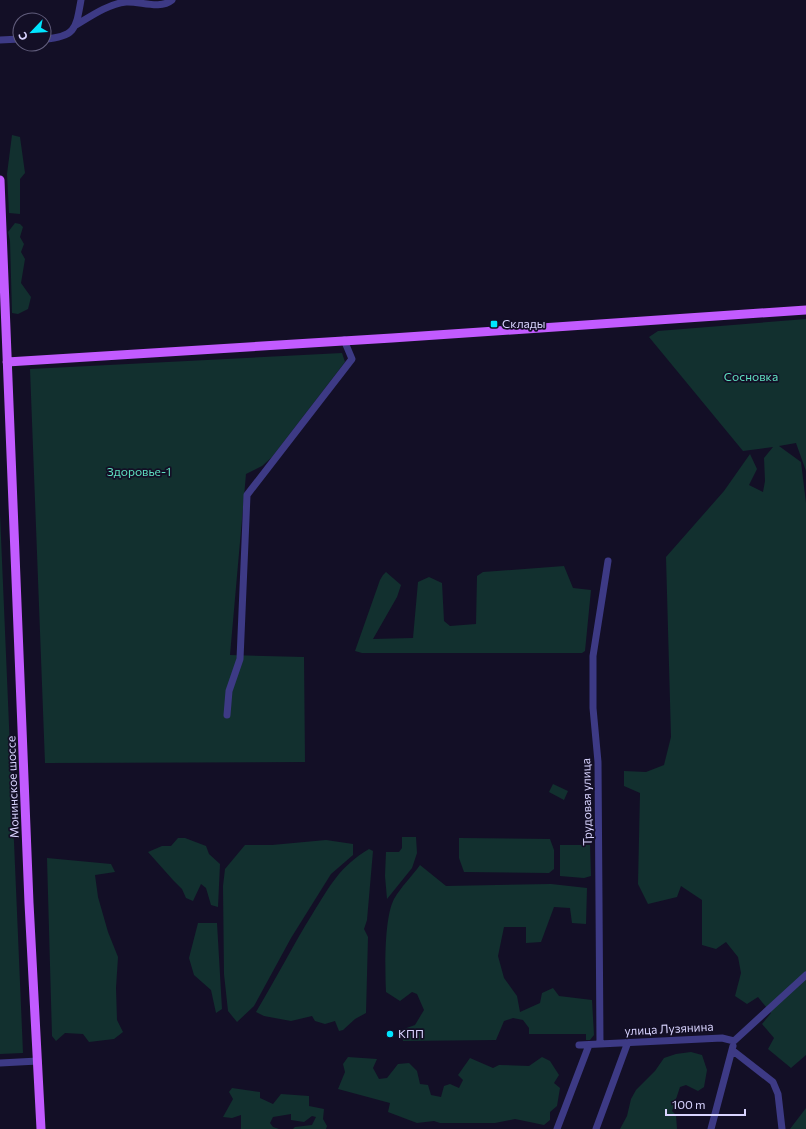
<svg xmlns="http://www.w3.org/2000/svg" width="806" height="1129" viewBox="0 0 806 1129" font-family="Commissioner,sans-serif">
<rect width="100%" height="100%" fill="#130f26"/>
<!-- green -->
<path fill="#12302f" d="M 12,135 L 20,137 L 25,173 L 20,179 L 20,214 L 9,213 L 7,174 Z
M 15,223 L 20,224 L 23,227 L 20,237 L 24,244 L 21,252 L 25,259 L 21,283 L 31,297 L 28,309 L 18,314 L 12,313 L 10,241 L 8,232 Z
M 806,319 L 806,471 L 796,443 L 779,446 L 801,462 L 806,503 L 806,1055 L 791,1068 L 768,1049 L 774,1038 L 762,1024 L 771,1013 L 758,997 L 747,1004 L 735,996 L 741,973 L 738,957 L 726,942 L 716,949 L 702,945 L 702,900 L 681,886 L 677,897 L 648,904 L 638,884 L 640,793 L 624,786 L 624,771 L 646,772 L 664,765 L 671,737 L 666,557 L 724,491 L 750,454 L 757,469 L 749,485 L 763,492 L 765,481 L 764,458 L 773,447 L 743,451 L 649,337 L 658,331 Z
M 342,353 L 345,362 L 272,457 L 262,466 L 246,474 L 230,655 L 304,657 L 305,762 L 45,763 L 30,369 Z
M 0,514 L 23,1053 L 0,1054 Z
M 564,566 L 573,588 L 591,590 L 585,651 L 582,653 L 362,653 L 355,651 L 380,580 L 383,575 L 386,572 L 401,585 L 397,597 L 373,639 L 413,638 L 418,582 L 429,577 L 442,583 L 444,621 L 450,626 L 476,624 L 477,576 L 483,572 Z
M 553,784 L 568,791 L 564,800 L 549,792 Z
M 402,837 L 416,837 L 417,853 L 412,868 L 387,899 L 385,876 L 386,852 L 399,852 L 402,848 Z
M 178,838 L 185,838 L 206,846 L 209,854 L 220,864 L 218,907 L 211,905 L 206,888 L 201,884 L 193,901 L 186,898 L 182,889 L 173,880 L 148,852 L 162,846 L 171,846 Z
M 459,838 L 550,839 L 554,850 L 554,869 L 549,873 L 464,872 L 459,858 Z
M 326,840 L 353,844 L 353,855 L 331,874 L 291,938 L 254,1006 L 237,1022 L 228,1011 L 224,974 L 223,886 L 225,869 L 245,845 L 272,845 Z
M 560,845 L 590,845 L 591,876 L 584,878 L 560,876 Z
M 369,849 L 373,851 L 367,920 L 364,929 L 368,937 L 366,1013 L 355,1019 L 343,1030 L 339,1031 L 335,1021 L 325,1024 L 315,1021 L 312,1016 L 291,1021 L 264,1016 L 256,1012 C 276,979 293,945 313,913 C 330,886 340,866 369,849 Z
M 47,858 L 111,864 L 115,872 L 95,875 L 98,897 L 108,932 L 118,957 L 116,988 L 117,1020 L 123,1032 L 114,1039 L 89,1042 L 83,1034 L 65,1033 L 56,1041 L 52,1036 Z
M 420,865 L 446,886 L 551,884 L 587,888 L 586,924 L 572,923 L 570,908 L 554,907 L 541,942 L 526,943 L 526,927 L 504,927 L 498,956 L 504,978 L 517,996 L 520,1012 L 540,1003 L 542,993 L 553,988 L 559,996 L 592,1000 L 594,1035 L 590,1040 L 586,1040 L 586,1034 L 529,1034 L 529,1028 L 523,1020 L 513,1018 L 504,1021 L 496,1040 L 403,1041 L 401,1030 L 415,1025 L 424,1010 L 417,994 L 412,992 L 400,1001 L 386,992 C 385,969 384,918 394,899 C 401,887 412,876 420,865 Z
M 198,923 L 217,923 L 222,1009 L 216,1013 L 211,990 L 194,975 L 189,958 Z
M 691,1052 L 702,1055 L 707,1070 L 704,1087 L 698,1091 L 686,1085 L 680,1087 L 672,1111 L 676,1115 L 677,1129 L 620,1129 L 627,1116 L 631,1099 L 636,1090 L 655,1071 L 664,1058 L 676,1054 Z
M 348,1057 L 377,1059 L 373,1068 L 379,1079 L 387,1078 L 398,1064 L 409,1063 L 417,1071 L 420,1084 L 428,1085 L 431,1095 L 441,1097 L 444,1086 L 450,1084 L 459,1088 L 463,1080 L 458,1075 L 470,1058 L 493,1068 L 499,1065 L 529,1066 L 542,1057 L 550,1061 L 559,1075 L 554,1083 L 560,1088 L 557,1106 L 550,1112 L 550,1120 L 544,1125 L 515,1119 L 495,1123 L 440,1123 L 434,1121 L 417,1123 L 388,1112 L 390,1103 L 338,1089 L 345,1072 L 343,1064 Z
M 232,1088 L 260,1092 L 260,1098 L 273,1104 L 281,1094 L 309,1096 L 309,1106 L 324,1109 L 323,1119 L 327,1126 L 326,1129 L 293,1129 L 295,1127 L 312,1125 L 316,1117 L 312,1116 L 304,1122 L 291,1120 L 291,1114 L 273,1117 L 270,1123 L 273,1127 L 279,1129 L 241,1129 L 241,1115 L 232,1118 L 223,1117 L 233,1099 L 229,1092 Z
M 806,1108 L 806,1129 L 790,1129 Z"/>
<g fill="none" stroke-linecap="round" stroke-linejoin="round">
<!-- minor -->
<path stroke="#3d3a85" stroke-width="7" d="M 76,25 C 91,16 108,4 126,2 C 140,1 160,10 172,0
M 44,39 C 76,37 76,28 81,0
M 0,40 L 20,39
M 227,715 L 229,691 L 240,659 L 247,495 L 352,359 L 344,340
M 600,1044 L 598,762 L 593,708 L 593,656 L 608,561
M 579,1045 L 722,1038 L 734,1041 L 806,975
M 732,1050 L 773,1082 L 778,1094 L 782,1129
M 0,1063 L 38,1061
M 557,1129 L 589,1045
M 596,1129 L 628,1042
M 711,1129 L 733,1046"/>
<!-- major -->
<path stroke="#c25bff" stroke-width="9" d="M 0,180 L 29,903 L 41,1129
M 7,362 L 392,338 L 806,310"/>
</g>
<!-- markers -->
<g fill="#00e5ff" stroke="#130f26" stroke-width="1.5">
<rect x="490" y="320" width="8" height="8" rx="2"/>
<circle cx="390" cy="1034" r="4"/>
</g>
<g text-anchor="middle" stroke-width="3.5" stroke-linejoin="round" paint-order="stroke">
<!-- poi labels -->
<g font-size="12" fill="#d9d4ff" stroke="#130f26" text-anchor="start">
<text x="502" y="328">Склады</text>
<text x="398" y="1038">КПП</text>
</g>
<!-- park labels -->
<g font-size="12" fill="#5fe0c0" stroke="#130f26">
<text x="751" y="381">Сосновка</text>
<text x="139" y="476">Здоровье-1</text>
</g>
<!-- street labels -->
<g font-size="12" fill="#d9d4ff" stroke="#130f26">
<text transform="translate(13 787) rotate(-92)" y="4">Монинское шоссе</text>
<text transform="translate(587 802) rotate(-91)" y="4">Трудовая улица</text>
<text transform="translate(669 1029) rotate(-3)" y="4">улица Лузянина</text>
</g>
</g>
<!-- north arrow -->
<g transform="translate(32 32) rotate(245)"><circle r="19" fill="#130f26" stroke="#625e7d"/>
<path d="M0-3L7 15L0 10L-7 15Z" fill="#00e5ff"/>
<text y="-6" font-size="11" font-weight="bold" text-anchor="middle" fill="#d9d4ff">С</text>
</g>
<!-- scale -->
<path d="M666 1109v6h79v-6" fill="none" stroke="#d9d4ff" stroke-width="2"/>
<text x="672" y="1109" font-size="12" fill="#d9d4ff" stroke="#130f26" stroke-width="3" paint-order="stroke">100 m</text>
</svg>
